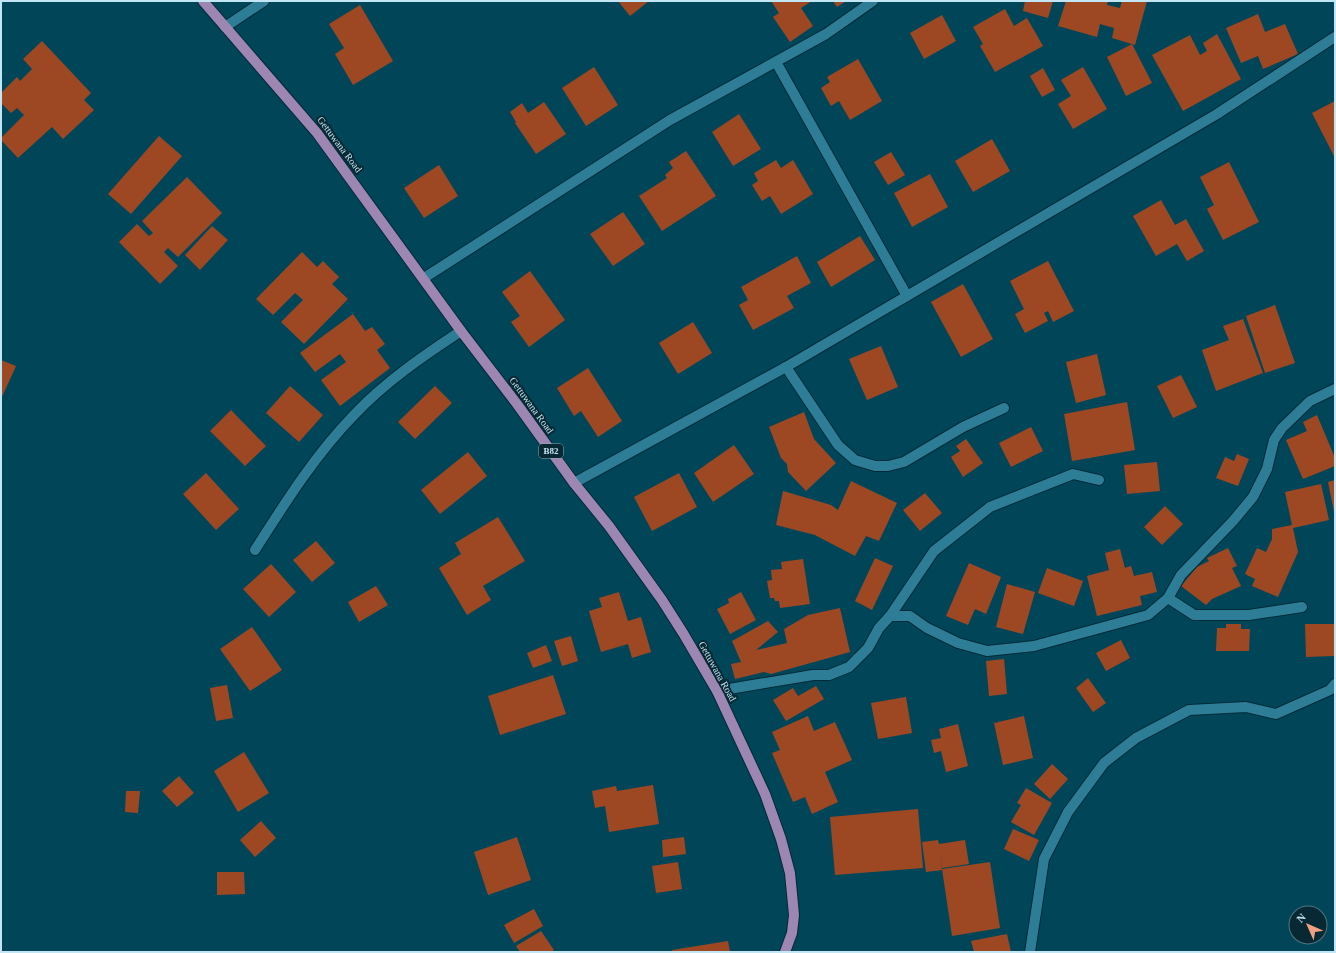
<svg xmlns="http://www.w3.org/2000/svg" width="1336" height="953" viewBox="0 0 1336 953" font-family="'Times New Roman',serif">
<rect width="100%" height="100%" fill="#004658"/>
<!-- building -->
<path fill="#9e4823" d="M 618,1 L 649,1 L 630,16 Z
M 771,1 L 812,1 L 801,8 L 813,26 L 790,42 L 773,17 L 779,13 Z
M 833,1 L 846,1 L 837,7 Z
M 1025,1 L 1053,1 L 1048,18 L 1023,11 Z
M 1066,1 L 1108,1 L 1107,5 L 1120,8 L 1122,1 L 1147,1 L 1135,45 L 1112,38 L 1114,28 L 1100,24 L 1097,37 L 1058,26 Z
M 360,5 L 393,61 L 353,85 L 335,54 L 344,48 L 329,24 Z
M 1005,9 L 1014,26 L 1027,18 L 1043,46 L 995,72 L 980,46 L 983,44 L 973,27 Z
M 1258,14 L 1265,32 L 1285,24 L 1298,54 L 1263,69 L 1258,56 L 1241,63 L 1226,28 Z
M 942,15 L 956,41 L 924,59 L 910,33 Z
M 1217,34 L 1241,79 L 1183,111 L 1152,55 L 1190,35 L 1200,55 L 1207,51 L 1203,43 Z
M 42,41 L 91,93 L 84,100 L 94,110 L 63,139 L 52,127 L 18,158 L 1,140 L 1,138 L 24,115 L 17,108 L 11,113 L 1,103 L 1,93 L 17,77 L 20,81 L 32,69 L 23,59 Z
M 1132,44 L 1152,83 L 1126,96 L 1107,57 Z
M 858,59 L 882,101 L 850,120 L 839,101 L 831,106 L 821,88 L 830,82 L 827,77 Z
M 594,67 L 618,105 L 586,126 L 562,88 Z
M 1083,67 L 1107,109 L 1073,129 L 1058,104 L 1071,96 L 1061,80 Z
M 1043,68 L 1055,90 L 1042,97 L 1030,76 Z
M 1335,101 L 1335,158 L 1312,113 Z
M 544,102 L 566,134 L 536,154 L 515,123 L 516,122 L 510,112 L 522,103 L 528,113 Z
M 739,114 L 761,149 L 733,166 L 712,132 Z
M 159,136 L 182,156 L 131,214 L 108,194 Z
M 992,139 L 1010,171 L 973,192 L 955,161 Z
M 686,151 L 716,196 L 662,231 L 639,196 L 667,178 L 665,175 L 673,168 L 669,162 Z
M 891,152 L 905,175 L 888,185 L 874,162 Z
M 776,160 L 781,168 L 793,160 L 813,194 L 781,214 L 770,196 L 762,201 L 752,185 L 758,181 L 754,173 Z
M 1229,162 L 1259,222 L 1223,240 L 1207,209 L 1214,205 L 1200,177 Z
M 439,165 L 458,196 L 424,218 L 404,188 Z
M 930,174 L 948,207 L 912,227 L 894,193 Z
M 187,177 L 222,213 L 178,257 L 168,248 L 164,252 L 178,266 L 160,284 L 119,242 L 137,224 L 149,236 L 153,233 L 142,221 Z
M 1161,200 L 1175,225 L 1186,219 L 1204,251 L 1187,261 L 1177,244 L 1156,256 L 1133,216 Z
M 623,212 L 645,244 L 613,266 L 590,234 Z
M 212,226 L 228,240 L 200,270 L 185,255 Z
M 860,236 L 875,260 L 831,287 L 817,262 Z
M 302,252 L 317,267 L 323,261 L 339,277 L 332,284 L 348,299 L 304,344 L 281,322 L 303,300 L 295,293 L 273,315 L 256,299 Z
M 797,256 L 811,283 L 787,296 L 794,308 L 753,330 L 739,305 L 748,300 L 741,287 Z
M 1048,261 L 1074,311 L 1053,322 L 1048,311 L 1044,313 L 1048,321 L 1025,333 L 1015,314 L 1024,309 L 1010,281 Z
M 530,271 L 565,320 L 529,347 L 511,322 L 520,316 L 502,292 Z
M 963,284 L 993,339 L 961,357 L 931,302 Z
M 1275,305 L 1295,363 L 1265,373 L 1246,316 Z
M 353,314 L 365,331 L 372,327 L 385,344 L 377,350 L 390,368 L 340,406 L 321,380 L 346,362 L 340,354 L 315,372 L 300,353 Z
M 1243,319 L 1263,373 L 1216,391 L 1202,350 L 1229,340 L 1223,326 Z
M 693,322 L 712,353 L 678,374 L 659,343 Z
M 881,346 L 898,387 L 867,400 L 849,359 Z
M 1097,354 L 1106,395 L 1076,403 L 1066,362 Z
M 1,360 L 16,366 L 1,399 Z
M 588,368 L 622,421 L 598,437 L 581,411 L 574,416 L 557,388 Z
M 1181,375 L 1197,407 L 1173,418 L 1157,386 Z
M 290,386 L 323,415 L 299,442 L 266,413 Z
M 435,386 L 452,403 L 415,439 L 398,422 Z
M 1127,402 L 1135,450 L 1072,461 L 1064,414 Z
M 231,410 L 266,446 L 245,466 L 210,431 Z
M 804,412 L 814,439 L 836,463 L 806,491 L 788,472 L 787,464 L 781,458 L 769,427 Z
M 1317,415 L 1335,458 L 1335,466 L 1303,479 L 1286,440 L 1307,431 L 1303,422 Z
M 1031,427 L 1043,451 L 1011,467 L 999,443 Z
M 966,439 L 983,463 L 963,477 L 951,457 L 960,451 L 956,446 Z
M 734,445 L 754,474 L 713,502 L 694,473 Z
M 468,452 L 487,476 L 440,514 L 421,490 Z
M 1237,454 L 1249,459 L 1238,486 L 1216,478 L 1225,457 L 1234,461 Z
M 1157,462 L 1160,491 L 1127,494 L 1124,465 Z
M 206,473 L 239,509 L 216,530 L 183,494 Z
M 679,473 L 697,507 L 652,531 L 634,497 Z
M 1335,480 L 1335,512 L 1334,512 L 1328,482 Z
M 851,481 L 897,503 L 879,541 L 866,536 L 855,556 L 815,535 L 776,525 L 783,491 L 831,505 L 838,510 Z
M 1321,484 L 1329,520 L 1293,528 L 1298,552 L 1278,597 L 1252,586 L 1255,579 L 1245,574 L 1257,548 L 1266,552 L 1272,539 L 1272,529 L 1292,525 L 1285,492 Z
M 925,493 L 942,513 L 920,531 L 903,510 Z
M 1165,506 L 1183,524 L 1162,545 L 1144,527 Z
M 498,517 L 525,561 L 483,586 L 491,600 L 467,615 L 439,568 L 461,554 L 455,543 Z
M 316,541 L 335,563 L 312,582 L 293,560 Z
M 1228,548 L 1237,566 L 1232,568 L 1241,586 L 1212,599 L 1206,605 L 1181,586 L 1197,567 L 1209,561 L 1207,558 Z
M 1120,549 L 1125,568 L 1131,566 L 1134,576 L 1152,572 L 1157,592 L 1140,596 L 1142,605 L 1097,616 L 1087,576 L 1109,570 L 1105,553 Z
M 875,558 L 893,566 L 872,610 L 855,601 Z
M 803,559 L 810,604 L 780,608 L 779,601 L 775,601 L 774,598 L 770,598 L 767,581 L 772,580 L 771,570 L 782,569 L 781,562 Z
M 969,563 L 1001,577 L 986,614 L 975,609 L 968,625 L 946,616 Z
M 271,564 L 296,592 L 269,617 L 243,589 Z
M 1047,568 L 1083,581 L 1074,606 L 1038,593 Z
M 1007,584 L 1035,592 L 1023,634 L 996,627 Z
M 376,586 L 388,605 L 359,622 L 348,602 Z
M 619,592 L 628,621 L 641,617 L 651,652 L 632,658 L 628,644 L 601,652 L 589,611 L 602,607 L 599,598 Z
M 741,592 L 756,620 L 730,634 L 717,609 L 729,603 L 728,599 Z
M 840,608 L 850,652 L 771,674 L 764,672 L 735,679 L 731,664 L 741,662 L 732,641 L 768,621 L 778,632 L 756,650 L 787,643 L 784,629 L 808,615 Z
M 1226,624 L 1241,624 L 1241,629 L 1250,629 L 1249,651 L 1216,651 L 1217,628 L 1226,628 Z
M 1305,624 L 1335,624 L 1335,656 L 1306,657 Z
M 252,627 L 282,670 L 250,691 L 220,649 Z
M 571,636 L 578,661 L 562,666 L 554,641 Z
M 1121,640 L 1130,658 L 1106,671 L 1096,653 Z
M 546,645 L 552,661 L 533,668 L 527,653 Z
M 1004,659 L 1007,694 L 989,696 L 986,661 Z
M 553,675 L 566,714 L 500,735 L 488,696 Z
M 1088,678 L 1106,703 L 1093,712 L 1076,688 Z
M 227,685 L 233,718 L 216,721 L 210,688 Z
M 816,686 L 824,699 L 786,721 L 773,700 L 793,688 L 798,696 Z
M 906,697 L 912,733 L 878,739 L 871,703 Z
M 808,716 L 814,731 L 835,722 L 852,760 L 825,772 L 838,802 L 812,814 L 805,797 L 793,802 L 772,753 L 780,750 L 772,732 Z
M 1024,716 L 1033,758 L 1003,765 L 994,723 Z
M 958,724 L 968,766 L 946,772 L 941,751 L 934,753 L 931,740 L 941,738 L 939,729 Z
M 244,752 L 269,793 L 238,812 L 214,771 Z
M 1052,764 L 1068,779 L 1050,799 L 1034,784 Z
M 179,776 L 194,793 L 177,807 L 162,791 Z
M 653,785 L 659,824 L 609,832 L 605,806 L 595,808 L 592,791 L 616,786 L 617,791 Z
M 1026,788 L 1052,803 L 1034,835 L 1011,822 L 1021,805 L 1017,803 Z
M 126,791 L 140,791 L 138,813 L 125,812 Z
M 918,809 L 923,868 L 835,875 L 830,817 Z
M 261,821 L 276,838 L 255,857 L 240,840 Z
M 1013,829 L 1039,840 L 1029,861 L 1004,849 Z
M 517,837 L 531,880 L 488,895 L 474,852 Z
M 684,837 L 686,854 L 663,857 L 662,840 Z
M 938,840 L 939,844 L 965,840 L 969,864 L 942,868 L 940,852 L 942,870 L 926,872 L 922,842 Z
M 678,862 L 682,889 L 656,893 L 652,866 Z
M 990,862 L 1000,928 L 952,936 L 942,869 Z
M 217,872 L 244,872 L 245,894 L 217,895 Z
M 534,909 L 543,926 L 514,943 L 504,925 Z
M 541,931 L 554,950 L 551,952 L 520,952 L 516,946 Z
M 1007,934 L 1011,952 L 974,952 L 971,941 Z
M 728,941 L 730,952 L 673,952 L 672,950 Z"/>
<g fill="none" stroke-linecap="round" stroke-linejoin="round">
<defs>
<path id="street" d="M 225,27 L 264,1
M 776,62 L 907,296
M 424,278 L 670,120 L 826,34 L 873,1
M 786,367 L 838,445 L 855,460 L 875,466 L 888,466 L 904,462 L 963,427 L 1004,408
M 255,550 C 285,503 315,455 354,415 C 385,382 423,356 461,331
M 1168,598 L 1194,615 L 1249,615 L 1302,607
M 890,616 L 910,616 L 927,628 L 958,643 L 987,651 L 1034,646 L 1148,615 L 1168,598 L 1181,575 L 1233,521 L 1253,497 L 1267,469 L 1274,440 L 1282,428 L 1310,401 L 1335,389
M 717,691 L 813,675 L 829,675 L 849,667 L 868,648 L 879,628 L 890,616 L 934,551 L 990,507 L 1073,474 L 1099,480
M 1030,952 L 1044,859 L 1068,812 L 1104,763 L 1136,738 L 1189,710 L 1246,707 L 1276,714 L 1330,690 L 1335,684"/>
<path id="secondary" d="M 574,483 L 786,367 L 1217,114 L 1335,37"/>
<path id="primary" d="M 203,1 L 317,133 L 461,331 L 517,404 L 574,483 L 609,526 L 662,600 L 683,633 L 717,691 L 765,794 L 781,839 L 790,873 L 794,915 L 792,933 L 785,952"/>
</defs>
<!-- street casing -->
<use href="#street" stroke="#002a37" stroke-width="12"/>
<!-- secondary casing -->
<use href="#secondary" stroke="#002a37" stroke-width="12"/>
<!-- primary casing -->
<use href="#primary" stroke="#002a37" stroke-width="12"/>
<!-- street -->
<use href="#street" stroke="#2d7d96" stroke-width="10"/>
<!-- secondary -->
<use href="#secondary" stroke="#2d7d96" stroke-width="10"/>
<!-- primary -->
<use href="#primary" stroke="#9d87b2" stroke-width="10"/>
</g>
<g text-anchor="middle" stroke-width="4" stroke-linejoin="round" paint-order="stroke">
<!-- shield labels -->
<rect fill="#082934" stroke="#8aadba" stroke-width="1" x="539" y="444" width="24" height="14" rx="3"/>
<g font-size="9" font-weight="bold" fill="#c2e6f4">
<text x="551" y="454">B82</text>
</g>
<!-- street labels -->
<g font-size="10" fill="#c2e6f4" stroke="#082934">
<text transform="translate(340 144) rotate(53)" y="4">Gettuwana Road</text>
<text transform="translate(532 405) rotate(54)" y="4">Gettuwana Road</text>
<text transform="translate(718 671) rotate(61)" y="4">Gettuwana Road</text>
</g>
</g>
<!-- border -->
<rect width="1336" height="953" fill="none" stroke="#c2e6f4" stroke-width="4"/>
<!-- north arrow -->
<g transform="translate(1308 925) rotate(315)"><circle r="19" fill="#082934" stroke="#527581"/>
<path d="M0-3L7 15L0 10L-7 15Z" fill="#f2a080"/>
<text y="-6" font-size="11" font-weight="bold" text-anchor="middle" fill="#c2e6f4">N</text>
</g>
</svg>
